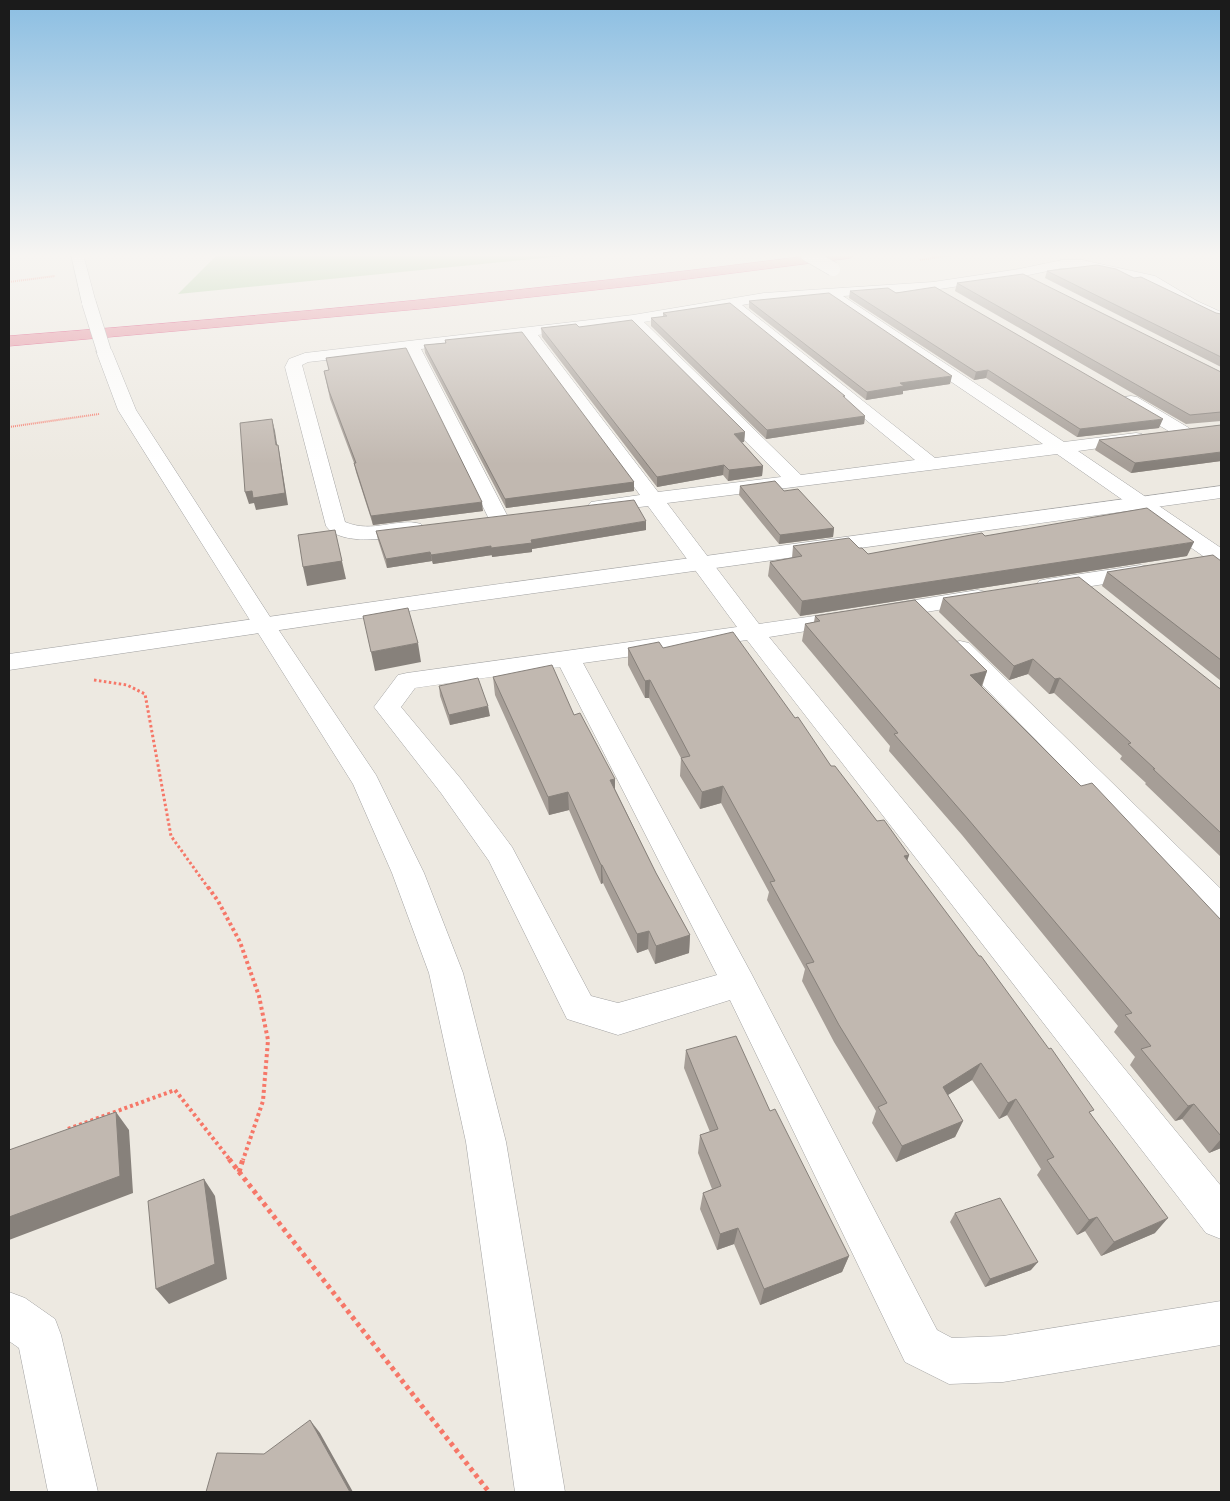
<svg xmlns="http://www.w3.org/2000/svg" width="1230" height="1501" viewBox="0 0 1230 1501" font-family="'Fira Sans Condensed',sans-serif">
<rect width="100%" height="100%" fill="#ede9e1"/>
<!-- forest -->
<path fill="#a5cb96" d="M 218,254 L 583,254 L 178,294 Z"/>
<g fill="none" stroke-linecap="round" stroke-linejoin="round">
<defs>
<path id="minor" d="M 71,254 L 83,254 L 96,303 L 94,306 L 84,306 L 82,303 Z
M 1062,260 L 1082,260 L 1155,276 L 1197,301 L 1221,312 L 1221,321 L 1187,307 L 1146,282 L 1082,268 L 1062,268 L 1019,277 L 933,290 L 843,296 L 1064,442 L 1136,433 L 1142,434 L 1145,438 L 1142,442 L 1078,451 L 1221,548 L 1221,564 L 1213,563 L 1057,454 L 667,503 L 759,624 L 842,612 L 850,614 L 854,619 L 850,624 L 769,637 L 1221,1186 L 1221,1239 L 1206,1233 L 747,640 L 583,663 L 751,973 L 937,1330 L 952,1338 L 1003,1336 L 1221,1301 L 1221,1345 L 1003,1382 L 949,1384 L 905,1362 L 730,1000 L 618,1035 L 567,1019 L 489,861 L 441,793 L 374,707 L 398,675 L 407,673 L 737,627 L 648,506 L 598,512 L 591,510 L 588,506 L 591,502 L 640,495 L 523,337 L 421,349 L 508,517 L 505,521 L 498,523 L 491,521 L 488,517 L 407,351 L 308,362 L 302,365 L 345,522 C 374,534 397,517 421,524 L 424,528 L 421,532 C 399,538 341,548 326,526 L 285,367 L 289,359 L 305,353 L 633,315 L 764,293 L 933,282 L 1019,269 ZM 826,297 L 1043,444 L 935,458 L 742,305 L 764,301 ZM 728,307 L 915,460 L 801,475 L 644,322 ZM 630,324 L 781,477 L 658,492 L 538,335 ZM 560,667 L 717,975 L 618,1003 L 591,996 L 512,847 L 461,779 L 401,707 L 415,688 Z
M 104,346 L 110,348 L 112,351 L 136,410 L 274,623 L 376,775 L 424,873 L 463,973 L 506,1142 L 565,1492 L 515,1492 L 466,1142 L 429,973 L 392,873 L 353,784 L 118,410 L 96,351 L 98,348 Z
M 1131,396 L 1137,397 L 1189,428 L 1192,432 L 1189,436 L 1183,437 L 1177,436 L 1125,405 L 1122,401 L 1125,397 Z
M 1141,565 L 1149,567 L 1152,572 L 1149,577 L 1047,593 L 1039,591 L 1036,586 L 1039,581 L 1047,579 Z
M 978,590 L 986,592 L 989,597 L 986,602 L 884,619 L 876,617 L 872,612 L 876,607 L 884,605 Z
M 960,641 L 969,643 L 1221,889 L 1221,922 L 1210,918 L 951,653 L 948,648 L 951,643 Z
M 9,1292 L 25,1298 L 55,1319 L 61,1335 L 98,1492 L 48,1492 L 19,1348 L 9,1341 Z"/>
<path id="tertiary" d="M 1221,486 L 1221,498 L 463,603 L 9,670 L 9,654 L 463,589 Z"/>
<path id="motorway" d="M 823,254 L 856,254 L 850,258 L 640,285 L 430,308 L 9,346 L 9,336 C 281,315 553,289 823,254 Z"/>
</defs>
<!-- minor casing -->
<use href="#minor" stroke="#a2a2a2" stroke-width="1"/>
<!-- tertiary casing -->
<use href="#tertiary" stroke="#a2a2a2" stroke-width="1"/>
<!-- motorway casing -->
<use href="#motorway" stroke="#d12760" stroke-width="1"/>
<!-- path-far3 -->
<path stroke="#f67768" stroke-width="2" stroke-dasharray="1 1" stroke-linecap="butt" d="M 920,260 L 958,254
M 9,282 L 55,276
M 9,427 L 99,414"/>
<!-- path-far2 -->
<path stroke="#f67768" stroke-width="3" stroke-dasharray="2.5 2.5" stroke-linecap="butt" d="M 94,680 L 127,685 L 145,694 L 171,836 L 209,889"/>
<!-- path-far1 -->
<path stroke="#f67768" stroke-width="4" stroke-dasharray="3 3" stroke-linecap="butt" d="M 208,887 L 218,901 L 240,942 L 259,996 L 268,1040 L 263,1101 L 243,1160
M 68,1129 L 175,1090 L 230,1160"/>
<!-- path -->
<path stroke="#f67768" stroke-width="5" stroke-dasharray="4 4" stroke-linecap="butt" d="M 229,1159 L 489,1492
M 239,1172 L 243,1159"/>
<!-- minor -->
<use href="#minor" fill="#fff" fill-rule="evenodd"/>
<!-- tertiary -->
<use href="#tertiary" fill="#fff" fill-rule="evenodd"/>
<!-- motorway -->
<use href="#motorway" fill="#e48999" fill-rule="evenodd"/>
<defs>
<path id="minor-bridge" d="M 807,254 L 833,269
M 89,303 L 104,351"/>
</defs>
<!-- minor-bridge casing -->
<use href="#minor-bridge" stroke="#a2a2a2" stroke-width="15" stroke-linecap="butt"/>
<!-- minor-bridge -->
<use href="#minor-bridge" stroke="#fff" stroke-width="14"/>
</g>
<!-- wall -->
<path fill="#a69e97" d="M 1047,271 L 1134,278 L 1216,313 L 1221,314 L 1221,367 L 1045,278 Z
M 957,283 L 1221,372 L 1221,421 L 1186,424 L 955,291 Z
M 850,291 L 896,293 L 1159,428 L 1077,437 L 986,378 L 974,380 L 849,298 Z
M 749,301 L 950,384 L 903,391 L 903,394 L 866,400 L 749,308 Z
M 663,313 L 845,396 L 844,398 L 865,416 L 864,424 L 766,439 L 651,326 L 651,318 L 663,317 Z
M 579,327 L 745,432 L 744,442 L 742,442 L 763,466 L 762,476 L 728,481 L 723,475 L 657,487 L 542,337 L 541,328 Z
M 445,340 L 634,482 L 634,491 L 506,508 L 425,353 L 424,345 L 445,343 Z
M 324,371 L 483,511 L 373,525 L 356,472 L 354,463 L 330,399 Z
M 1221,425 L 1221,461 L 1131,473 L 1095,450 L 1099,440 Z
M 740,486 L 784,491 L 834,528 L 833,537 L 779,544 L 739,495 Z
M 646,530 L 532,549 L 532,552 L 492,557 L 492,555 L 433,564 L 432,561 L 387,568 L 378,540 L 376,531 Z
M 985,536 L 1187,556 L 800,616 L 768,576 L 770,562 L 792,558 L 793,546 L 859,548 L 868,554 Z
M 1221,561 L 1221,681 L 1102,586 L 1107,572 Z
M 943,598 L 1221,689 L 1221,857 L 1145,784 L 1146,783 L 1120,759 L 1122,756 L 1054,693 L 1049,694 L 1028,674 L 1009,680 L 939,612 Z
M 815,616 L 987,671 L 982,687 L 1081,786 L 1221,920 L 1221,1148 L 1209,1153 L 1182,1119 L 1175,1121 L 1130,1065 L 1135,1057 L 1114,1032 L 1118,1026 L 962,835 L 889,751 L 890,746 L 802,641 L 805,624 L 814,622 Z
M 628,648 L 663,648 L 795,718 L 831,766 L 877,821 L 909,855 L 907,861 L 1091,1114 L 1155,1233 L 1101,1256 L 1085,1231 L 1077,1235 L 1037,1175 L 1041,1169 L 1007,1115 L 999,1119 L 972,1080 L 948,1095 L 963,1121 L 955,1137 L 896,1162 L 872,1123 L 876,1111 L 834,1042 L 802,981 L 805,969 L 767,900 L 769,892 L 721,803 L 700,809 L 680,776 L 681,758 L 649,698 L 645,698 L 628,665 Z
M 493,677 L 574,715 L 615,789 L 656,873 L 690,935 L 689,953 L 655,964 L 648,949 L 637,953 L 603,883 L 601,884 L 569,810 L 549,815 L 495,695 Z
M 439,686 L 490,716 L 450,725 L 440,696 Z
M 686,1050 L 770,1111 L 849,1256 L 842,1272 L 760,1305 L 734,1244 L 717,1250 L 700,1209 L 703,1193 L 712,1189 L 698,1153 L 700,1135 L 710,1132 L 684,1068 Z
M 955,1213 L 1031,1270 L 985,1287 L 950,1222 Z"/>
<!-- shaded-wall -->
<path fill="#87817b" d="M 988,370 L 986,378 L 974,380 L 976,372 Z
M 952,376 L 950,384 L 903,391 L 903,394 L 866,400 L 867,392 L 900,383 Z
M 865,416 L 864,424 L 766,439 L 767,430 Z
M 272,419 L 275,431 L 279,457 L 276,445 Z
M 1163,419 L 1159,428 L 1077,437 L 1080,429 Z
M 745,432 L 744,442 L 733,444 L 734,434 Z
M 278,445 L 280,456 L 288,505 L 256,510 L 254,503 L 249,504 L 245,492 Z
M 1221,452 L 1221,461 L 1131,473 L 1135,463 Z
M 724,465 L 723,475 L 657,487 L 657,477 Z
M 763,466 L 762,476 L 728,481 L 729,470 Z
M 634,482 L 634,491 L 506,508 L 505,499 Z
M 482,502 L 483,511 L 373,525 L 371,516 Z
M 646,521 L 646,530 L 532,549 L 532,552 L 492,557 L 491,548 L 531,540 Z
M 834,528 L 833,537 L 779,544 L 780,535 Z
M 1194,542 L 1187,556 L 800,616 L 802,601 Z
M 491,546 L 492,555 L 433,564 L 431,555 Z
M 339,548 L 346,579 L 307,586 L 303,567 Z
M 430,552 L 432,561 L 387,568 L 386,559 Z
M 418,643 L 421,662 L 375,671 L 371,652 Z
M 1033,659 L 1028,674 L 1009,680 L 1014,666 Z
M 987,671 L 981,687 L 970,675 Z
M 1060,678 L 1054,693 L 1049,694 L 1055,679 Z
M 650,680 L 649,698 L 645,698 L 645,681 Z
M 488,706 L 490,716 L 450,725 L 449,715 Z
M 615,779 L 615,798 L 610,780 Z
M 723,786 L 721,803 L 700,809 L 702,792 Z
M 568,792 L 569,810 L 549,815 L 548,797 Z
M 909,855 L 903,873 L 904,856 Z
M 601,865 L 602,865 L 603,883 L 601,884 Z
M 649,931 L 648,949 L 637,953 L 637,934 Z
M 690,935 L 689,953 L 655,964 L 656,946 Z
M 981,1063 L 972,1080 L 935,1103 L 943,1087 Z
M 1016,1099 L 1007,1115 L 999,1119 L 1008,1103 Z
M 1194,1104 L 1182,1119 L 1175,1121 L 1188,1106 Z
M 116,1112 L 129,1130 L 133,1193 L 9,1240 L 9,1217 Z
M 963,1121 L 955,1137 L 896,1162 L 902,1146 Z
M 1221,1139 L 1221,1148 L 1209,1153 Z
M 204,1179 L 215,1196 L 227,1279 L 169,1304 L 156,1289 Z
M 1097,1217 L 1085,1231 L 1077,1235 L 1089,1220 Z
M 1168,1218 L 1155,1233 L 1101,1256 L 1114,1242 Z
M 738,1228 L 734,1244 L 717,1250 L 720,1234 Z
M 849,1256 L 842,1272 L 760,1305 L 764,1289 Z
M 1038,1262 L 1031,1270 L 985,1287 L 990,1279 Z
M 310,1420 L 320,1433 L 353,1492 L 350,1492 Z"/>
<!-- building -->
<path fill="#c1b8b0" stroke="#87817b" d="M 1097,265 L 1116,269 L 1134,278 L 1141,277 L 1216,313 L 1221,314 L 1221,357 L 1047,271 Z
M 1023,274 L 1221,372 L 1221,412 L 1190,415 L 957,283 Z
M 935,287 L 1163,419 L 1080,429 L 988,370 L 976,372 L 850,291 L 888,288 L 896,293 Z
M 829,293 L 952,376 L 900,383 L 904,386 L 867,392 L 749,301 Z
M 730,303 L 845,396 L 843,396 L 865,416 L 767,430 L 651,318 L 667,316 L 663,313 Z
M 632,320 L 745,432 L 734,434 L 763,466 L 729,470 L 724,465 L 657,477 L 541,328 L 576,324 L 579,327 Z
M 522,332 L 634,482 L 505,499 L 424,345 L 446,343 L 445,340 Z
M 406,348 L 482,502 L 371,516 L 354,463 L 356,463 L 329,391 L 324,371 L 329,370 L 326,358 Z
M 272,419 L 276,445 L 278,445 L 285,493 L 253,498 L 252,491 L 245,492 L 240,423 Z
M 1221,425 L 1221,452 L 1135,463 L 1099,440 Z
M 775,481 L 784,491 L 798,489 L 834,528 L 780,535 L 740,486 Z
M 634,500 L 646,521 L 531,540 L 532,543 L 491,548 L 491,546 L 431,555 L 430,552 L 386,559 L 376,531 Z
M 1147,508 L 1194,542 L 802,601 L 770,562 L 802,556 L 793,546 L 849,538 L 859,548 L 862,548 L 868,554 L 982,533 L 985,536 Z
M 335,530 L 342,561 L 303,567 L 298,535 Z
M 1213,555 L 1221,561 L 1221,660 L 1107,572 Z
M 1079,577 L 1219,688 L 1221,689 L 1221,833 L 1153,769 L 1155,769 L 1128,744 L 1131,743 L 1060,678 L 1055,679 L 1033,659 L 1014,666 L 943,598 Z
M 915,600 L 987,671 L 970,675 L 1081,786 L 1092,783 L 1221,920 L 1221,1136 L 1194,1104 L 1188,1106 L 1141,1049 L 1151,1046 L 1125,1015 L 1132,1013 L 968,819 L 894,734 L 898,733 L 805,624 L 820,621 L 815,616 Z
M 408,608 L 418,643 L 371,652 L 363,616 Z
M 733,632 L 795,718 L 798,717 L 831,766 L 835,766 L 877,821 L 884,820 L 909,855 L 904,856 L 979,956 L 981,956 L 1049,1049 L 1051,1048 L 1094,1110 L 1089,1112 L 1168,1218 L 1114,1242 L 1097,1217 L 1089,1220 L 1047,1160 L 1054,1157 L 1016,1099 L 1008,1103 L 981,1063 L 943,1087 L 963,1121 L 902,1146 L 878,1107 L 887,1103 L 839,1025 L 806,964 L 814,962 L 770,882 L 775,881 L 723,786 L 702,792 L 681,758 L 690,756 L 650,680 L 645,681 L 628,648 L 659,642 L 663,648 Z
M 552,665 L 574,715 L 580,713 L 615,779 L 610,780 L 656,873 L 690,935 L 656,946 L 649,931 L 637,934 L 602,865 L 601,865 L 568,792 L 548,797 L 493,677 Z
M 478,678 L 488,706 L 449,715 L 439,686 Z
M 736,1036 L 770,1111 L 775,1109 L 849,1256 L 764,1289 L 738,1228 L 720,1234 L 703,1193 L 721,1186 L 700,1135 L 718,1129 L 686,1050 Z
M 116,1112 L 120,1176 L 9,1217 L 9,1150 Z
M 204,1179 L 215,1264 L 156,1289 L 148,1201 Z
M 1000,1198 L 1038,1262 L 990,1279 L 955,1213 Z
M 310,1420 L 350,1492 L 206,1492 L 217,1453 L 264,1454 Z"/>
<!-- sky -->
<linearGradient id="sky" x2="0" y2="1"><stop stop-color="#8bbee2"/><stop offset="0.55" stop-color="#f7f5f2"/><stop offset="1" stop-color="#f7f5f2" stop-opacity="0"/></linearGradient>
<rect width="1230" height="464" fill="url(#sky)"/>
<!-- border -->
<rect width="1230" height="1501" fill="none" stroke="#1b1b1b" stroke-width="20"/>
</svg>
